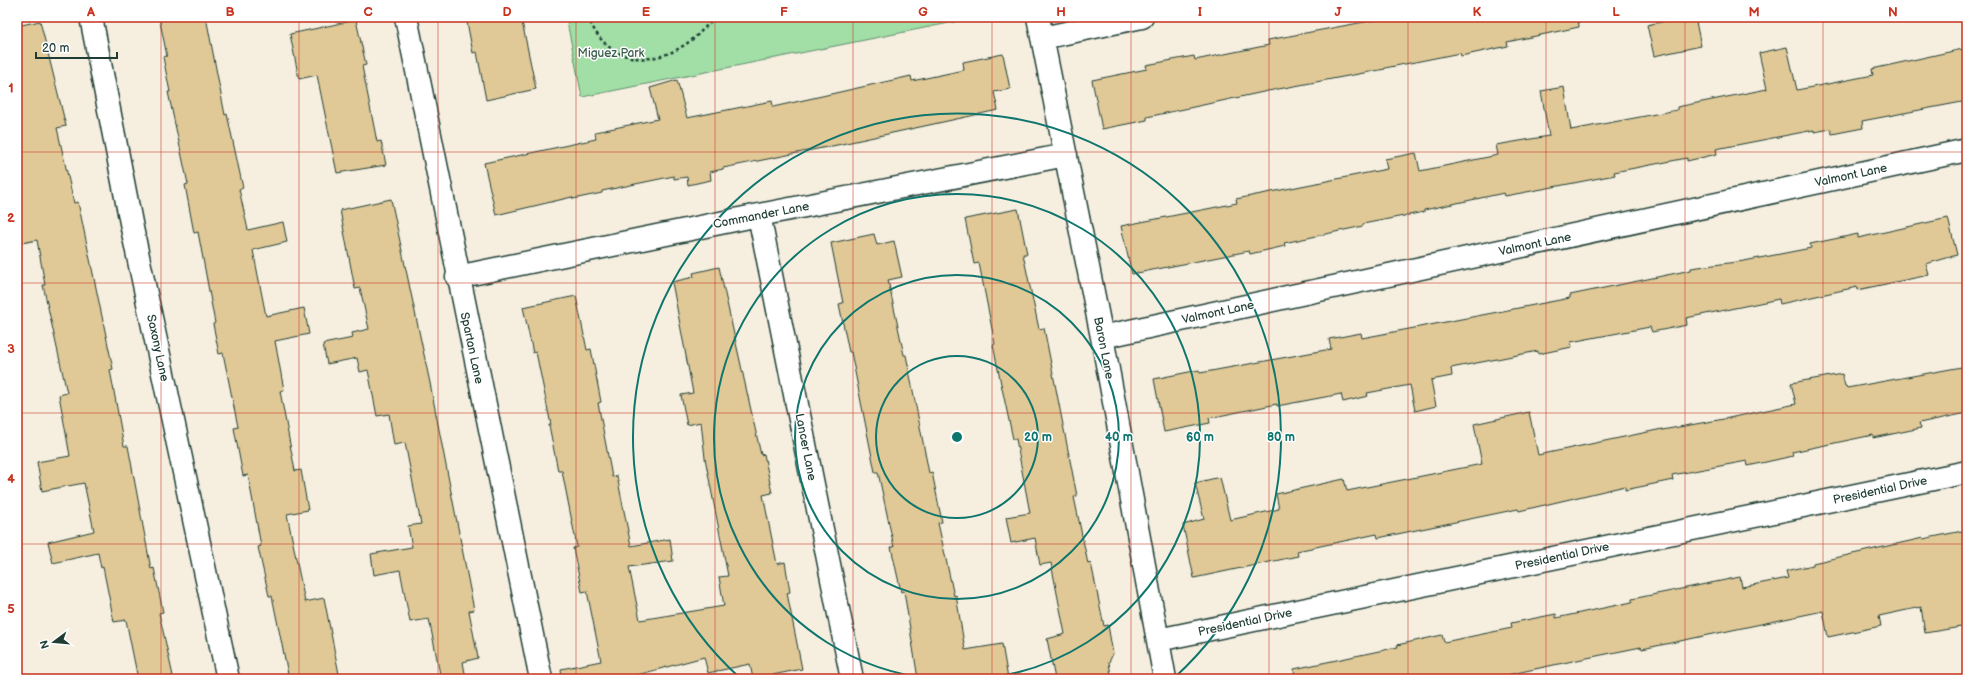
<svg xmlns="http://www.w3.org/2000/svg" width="1984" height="696" viewBox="0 0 1984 696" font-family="'Balsamiq Sans',sans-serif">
<rect width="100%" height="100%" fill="#f6efe0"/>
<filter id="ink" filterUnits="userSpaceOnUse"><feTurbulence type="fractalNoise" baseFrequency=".025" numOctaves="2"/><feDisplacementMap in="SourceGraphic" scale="8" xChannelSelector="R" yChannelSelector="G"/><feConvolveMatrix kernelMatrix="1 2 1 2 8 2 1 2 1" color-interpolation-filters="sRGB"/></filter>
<g filter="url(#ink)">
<!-- green -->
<path fill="#a1dfa6" stroke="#608e6d" d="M 566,17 L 979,17 L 582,97 Z"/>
<!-- building -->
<path fill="#e1c997" stroke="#1f3d34" d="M 159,17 L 206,17 L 225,115 L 227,114 L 243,188 L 239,189 L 248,230 L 283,222 L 287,242 L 253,250 L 266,316 L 304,308 L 309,334 L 275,341 L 284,390 L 280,391 L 295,471 L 301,470 L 308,510 L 287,514 L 305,602 L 324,598 L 340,679 L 289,679 L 272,596 L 269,596 L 258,547 L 261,546 L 248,475 L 243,476 L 234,428 L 238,427 L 223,353 L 219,354 L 213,324 L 215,323 L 198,232 L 194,233 L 185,185 L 188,184 L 168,92 L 170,92 L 163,57 L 167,56 Z
M 472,17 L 521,17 L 536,89 L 486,100 L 477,52 L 473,53 L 467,22 L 473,21 Z
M 1391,17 L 1578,17 L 1579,27 L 1507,42 L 1508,46 L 1461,56 L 1460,53 L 1385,68 L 1385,69 L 1268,91 L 1147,117 L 1147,120 L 1102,129 L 1092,80 L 1147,69 L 1146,65 L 1194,56 L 1195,60 L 1269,45 L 1268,40 Z
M 1684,17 L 1695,17 L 1701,46 L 1654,56 L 1647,25 Z
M 356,20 L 366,65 L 362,66 L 377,142 L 381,141 L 386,165 L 337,173 L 317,75 L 299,79 L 290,34 Z
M 40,21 L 66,126 L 57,128 L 74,203 L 78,202 L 113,369 L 110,370 L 124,446 L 128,446 L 151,569 L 154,568 L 163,612 L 159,613 L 173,676 L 157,679 L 138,679 L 126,620 L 114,622 L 103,567 L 101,568 L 98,553 L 53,563 L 48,542 L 94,531 L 84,483 L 42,491 L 37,462 L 70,456 L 59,395 L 67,393 L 43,285 L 45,285 L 37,240 L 17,244 L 17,26 Z
M 1787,47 L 1797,90 L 1873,75 L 1872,69 L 1967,48 L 1967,101 L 1862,121 L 1863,128 L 1832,134 L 1831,129 L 1814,132 L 1814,130 L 1716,149 L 1717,154 L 1687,161 L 1687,158 L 1614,172 L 1615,175 L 1553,187 L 1505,196 L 1504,193 L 1424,210 L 1424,212 L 1363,224 L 1363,226 L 1284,243 L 1285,246 L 1250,254 L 1249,251 L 1132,274 L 1121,226 L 1237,203 L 1236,199 L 1387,169 L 1385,159 L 1416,153 L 1420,171 L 1498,155 L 1496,145 L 1549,136 L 1541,91 L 1564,87 L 1571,130 L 1677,110 L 1677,107 L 1767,89 L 1759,53 Z
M 1003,54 L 1010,89 L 994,92 L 998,110 L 837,145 L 723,168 L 723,169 L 710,172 L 711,180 L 688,185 L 687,177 L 674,179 L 674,176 L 602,191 L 602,193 L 573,199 L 572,197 L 496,215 L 484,163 L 596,139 L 595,132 L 658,119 L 650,88 L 677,80 L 687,118 L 772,101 L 773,107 L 911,76 L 912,81 L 964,70 L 963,62 Z
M 391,199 L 430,383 L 474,610 L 469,611 L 478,658 L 463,662 L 466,679 L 441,679 L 429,619 L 410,622 L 400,570 L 374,575 L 371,554 L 412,547 L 408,526 L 421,524 L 405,443 L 394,445 L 389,414 L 377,416 L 368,370 L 360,372 L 357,358 L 327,364 L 323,344 L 353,338 L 352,333 L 369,329 L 360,288 L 355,289 L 340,210 Z
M 1018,209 L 1027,254 L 1023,254 L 1039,329 L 1044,328 L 1077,496 L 1074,497 L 1088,564 L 1091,563 L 1104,626 L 1108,625 L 1113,654 L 1109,662 L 1111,676 L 1093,679 L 1055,679 L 1047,639 L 1065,634 L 1051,563 L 1040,565 L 1035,538 L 1011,543 L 1006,517 L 1030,513 L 1016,439 L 1013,439 L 1000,379 L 993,345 L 995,344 L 979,263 L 974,264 L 965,219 Z
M 1948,218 L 1957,255 L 1926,264 L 1929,275 L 1857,290 L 1857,287 L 1780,304 L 1779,299 L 1686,318 L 1687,325 L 1652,332 L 1650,327 L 1571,342 L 1572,347 L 1538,354 L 1538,351 L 1451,368 L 1452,376 L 1431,380 L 1436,406 L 1415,411 L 1410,385 L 1367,393 L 1368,396 L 1343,402 L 1341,394 L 1277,406 L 1277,404 L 1209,418 L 1210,423 L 1164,432 L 1154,379 L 1199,370 L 1200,373 L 1331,349 L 1329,339 L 1361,333 L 1362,338 L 1503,311 L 1570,298 L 1570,295 L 1691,270 L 1691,268 L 1744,261 L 1811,248 L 1810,244 L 1858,234 L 1858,238 Z
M 874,234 L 877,245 L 894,241 L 902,277 L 888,280 L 904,355 L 906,355 L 929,473 L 932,472 L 942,522 L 938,523 L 954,596 L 956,595 L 965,650 L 1002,644 L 1008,679 L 918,679 L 904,591 L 901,592 L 891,547 L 894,547 L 878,472 L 875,472 L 851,352 L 849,352 L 839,304 L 843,303 L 831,243 Z
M 719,267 L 761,455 L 764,454 L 772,493 L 763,495 L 777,564 L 785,562 L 790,592 L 787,593 L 802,669 L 753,679 L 750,664 L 708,673 L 704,657 L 637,675 L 638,679 L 562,679 L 561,669 L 601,661 L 587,591 L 582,592 L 573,548 L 577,547 L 562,471 L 558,471 L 549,425 L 551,425 L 536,352 L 533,353 L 523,307 L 576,296 L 587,350 L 591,349 L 601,402 L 598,403 L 612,477 L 617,476 L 631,546 L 670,539 L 673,561 L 629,567 L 640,620 L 724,606 L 719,577 L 728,576 L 705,458 L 701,422 L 687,425 L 681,395 L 693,393 L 672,282 L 694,277 L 693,273 Z
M 1967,366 L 1967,413 L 1919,423 L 1921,428 L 1873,438 L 1873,435 L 1792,452 L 1793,456 L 1748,466 L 1747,461 L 1672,475 L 1673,480 L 1625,490 L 1625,486 L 1519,511 L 1518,509 L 1378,538 L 1377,534 L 1297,551 L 1298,556 L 1194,578 L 1183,525 L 1204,519 L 1195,483 L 1220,477 L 1230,520 L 1279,509 L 1276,494 L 1344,479 L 1347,491 L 1482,464 L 1474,424 L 1529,412 L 1538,455 L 1662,429 L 1662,430 L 1724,419 L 1796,404 L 1791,383 L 1842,374 L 1845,386 L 1846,386 L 1847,388 Z
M 1967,530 L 1967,626 L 1925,633 L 1921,607 L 1879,616 L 1881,626 L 1828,637 L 1823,611 L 1642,649 L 1641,647 L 1582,659 L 1488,679 L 1295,679 L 1294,669 L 1398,647 L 1397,645 L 1442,635 L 1444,642 L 1512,628 L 1511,623 L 1556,614 L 1556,618 L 1632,602 L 1632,599 L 1740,577 L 1742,587 L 1788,578 L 1786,571 L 1813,565 L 1813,563 L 1923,538 L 1923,539 Z"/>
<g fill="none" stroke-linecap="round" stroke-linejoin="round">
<defs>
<path id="minor" d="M 91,17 L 132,228 L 228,679
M 406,17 L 541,679
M 1038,17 L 1102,337 L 1165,679
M 1042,38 L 1142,17
M 759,215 L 852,679
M 457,277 L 759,215 L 1066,155
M 1102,337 L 1967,150
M 1158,640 L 1967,472"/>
</defs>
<!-- minor casing -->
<use href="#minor" stroke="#1f3d34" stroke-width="25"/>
<!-- path -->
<path stroke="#1f3d34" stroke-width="2.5" stroke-dasharray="3 3" stroke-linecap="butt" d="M 588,17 C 605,61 648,70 686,44 C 697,37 706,26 715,17"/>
<!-- minor -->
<use href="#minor" stroke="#fff" stroke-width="22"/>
</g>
</g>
<!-- grid -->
<path fill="none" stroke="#c8321e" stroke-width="1" stroke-opacity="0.55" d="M 161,17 L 161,679M 299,17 L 299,679M 438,17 L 438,679M 576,17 L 576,679M 715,17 L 715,679M 853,17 L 853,679M 992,17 L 992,679M 1131,17 L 1131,679M 1269,17 L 1269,679M 1408,17 L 1408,679M 1546,17 L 1546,679M 1685,17 L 1685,679M 1823,17 L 1823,679M 17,152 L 1967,152M 17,283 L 1967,283M 17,413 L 1967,413M 17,544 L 1967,544"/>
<!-- distance rings -->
<g fill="none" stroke="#0f766e" stroke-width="2">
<circle cx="957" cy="437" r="81"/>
<circle cx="957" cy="437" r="162"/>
<path d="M934 679A243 243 0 1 1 980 679"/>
<path d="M740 678A324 324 0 1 1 1174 678"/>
</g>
<g text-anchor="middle" stroke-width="3" stroke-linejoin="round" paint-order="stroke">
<!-- park labels -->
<g font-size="12" fill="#395d4b" stroke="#fff">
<text x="611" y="57">Miguez Park</text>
</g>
<!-- street labels -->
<g font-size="12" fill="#1f3d34" stroke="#fff">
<text transform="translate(1851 175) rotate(-12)" y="4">Valmont Lane</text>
<text transform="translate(761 215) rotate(-11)" y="4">Commander Lane</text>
<text transform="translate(1535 244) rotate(-12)" y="4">Valmont Lane</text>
<text transform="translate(1218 312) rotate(-12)" y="4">Valmont Lane</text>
<text transform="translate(158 348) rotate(78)" y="4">Saxony Lane</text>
<text transform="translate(472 348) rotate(78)" y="4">Spartan Lane</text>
<text transform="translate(1104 348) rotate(79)" y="4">Baron Lane</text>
<text transform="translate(806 447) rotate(79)" y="4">Lancer Lane</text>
<text transform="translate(1880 490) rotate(-12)" y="4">Presidential Drive</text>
<text transform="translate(1562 556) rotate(-12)" y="4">Presidential Drive</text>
<text transform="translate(1245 622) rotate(-12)" y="4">Presidential Drive</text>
</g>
</g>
<circle cx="957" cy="437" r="6" fill="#0f766e" stroke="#fff" stroke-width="2"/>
<g font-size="12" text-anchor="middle" font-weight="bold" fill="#0f766e" stroke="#fff" stroke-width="3" stroke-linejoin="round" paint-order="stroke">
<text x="1038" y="441">20 m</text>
<text x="1119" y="441">40 m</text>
<text x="1200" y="441">60 m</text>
<text x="1281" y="441">80 m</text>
</g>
<!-- margin -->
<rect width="1984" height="696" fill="none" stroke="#fff" stroke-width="44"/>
<!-- north arrow -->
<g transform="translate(54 642) rotate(254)" stroke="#ffffff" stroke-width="3" paint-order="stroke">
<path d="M0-3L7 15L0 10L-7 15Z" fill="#1f3d34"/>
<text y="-6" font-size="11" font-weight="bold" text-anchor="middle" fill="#1f3d34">N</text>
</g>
<!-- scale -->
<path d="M36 52v6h81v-6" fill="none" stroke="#1f3d34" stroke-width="2"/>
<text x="42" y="52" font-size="12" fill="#1f3d34" stroke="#ffffff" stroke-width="3" paint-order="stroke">20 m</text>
<rect x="22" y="22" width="1940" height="652" fill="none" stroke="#c8321e" stroke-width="1.5"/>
<g font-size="13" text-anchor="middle" font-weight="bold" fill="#c8321e">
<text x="91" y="16">A</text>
<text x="230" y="16">B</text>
<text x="368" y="16">C</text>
<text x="507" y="16">D</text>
<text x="646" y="16">E</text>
<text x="784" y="16">F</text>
<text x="923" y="16">G</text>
<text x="1061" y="16">H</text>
<text x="1200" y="16">I</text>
<text x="1338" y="16">J</text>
<text x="1477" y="16">K</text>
<text x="1616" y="16">L</text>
<text x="1754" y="16">M</text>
<text x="1893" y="16">N</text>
<text x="11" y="92">1</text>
<text x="11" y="222">2</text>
<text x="11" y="353">3</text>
<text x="11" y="483">4</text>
<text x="11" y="613">5</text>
</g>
</svg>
